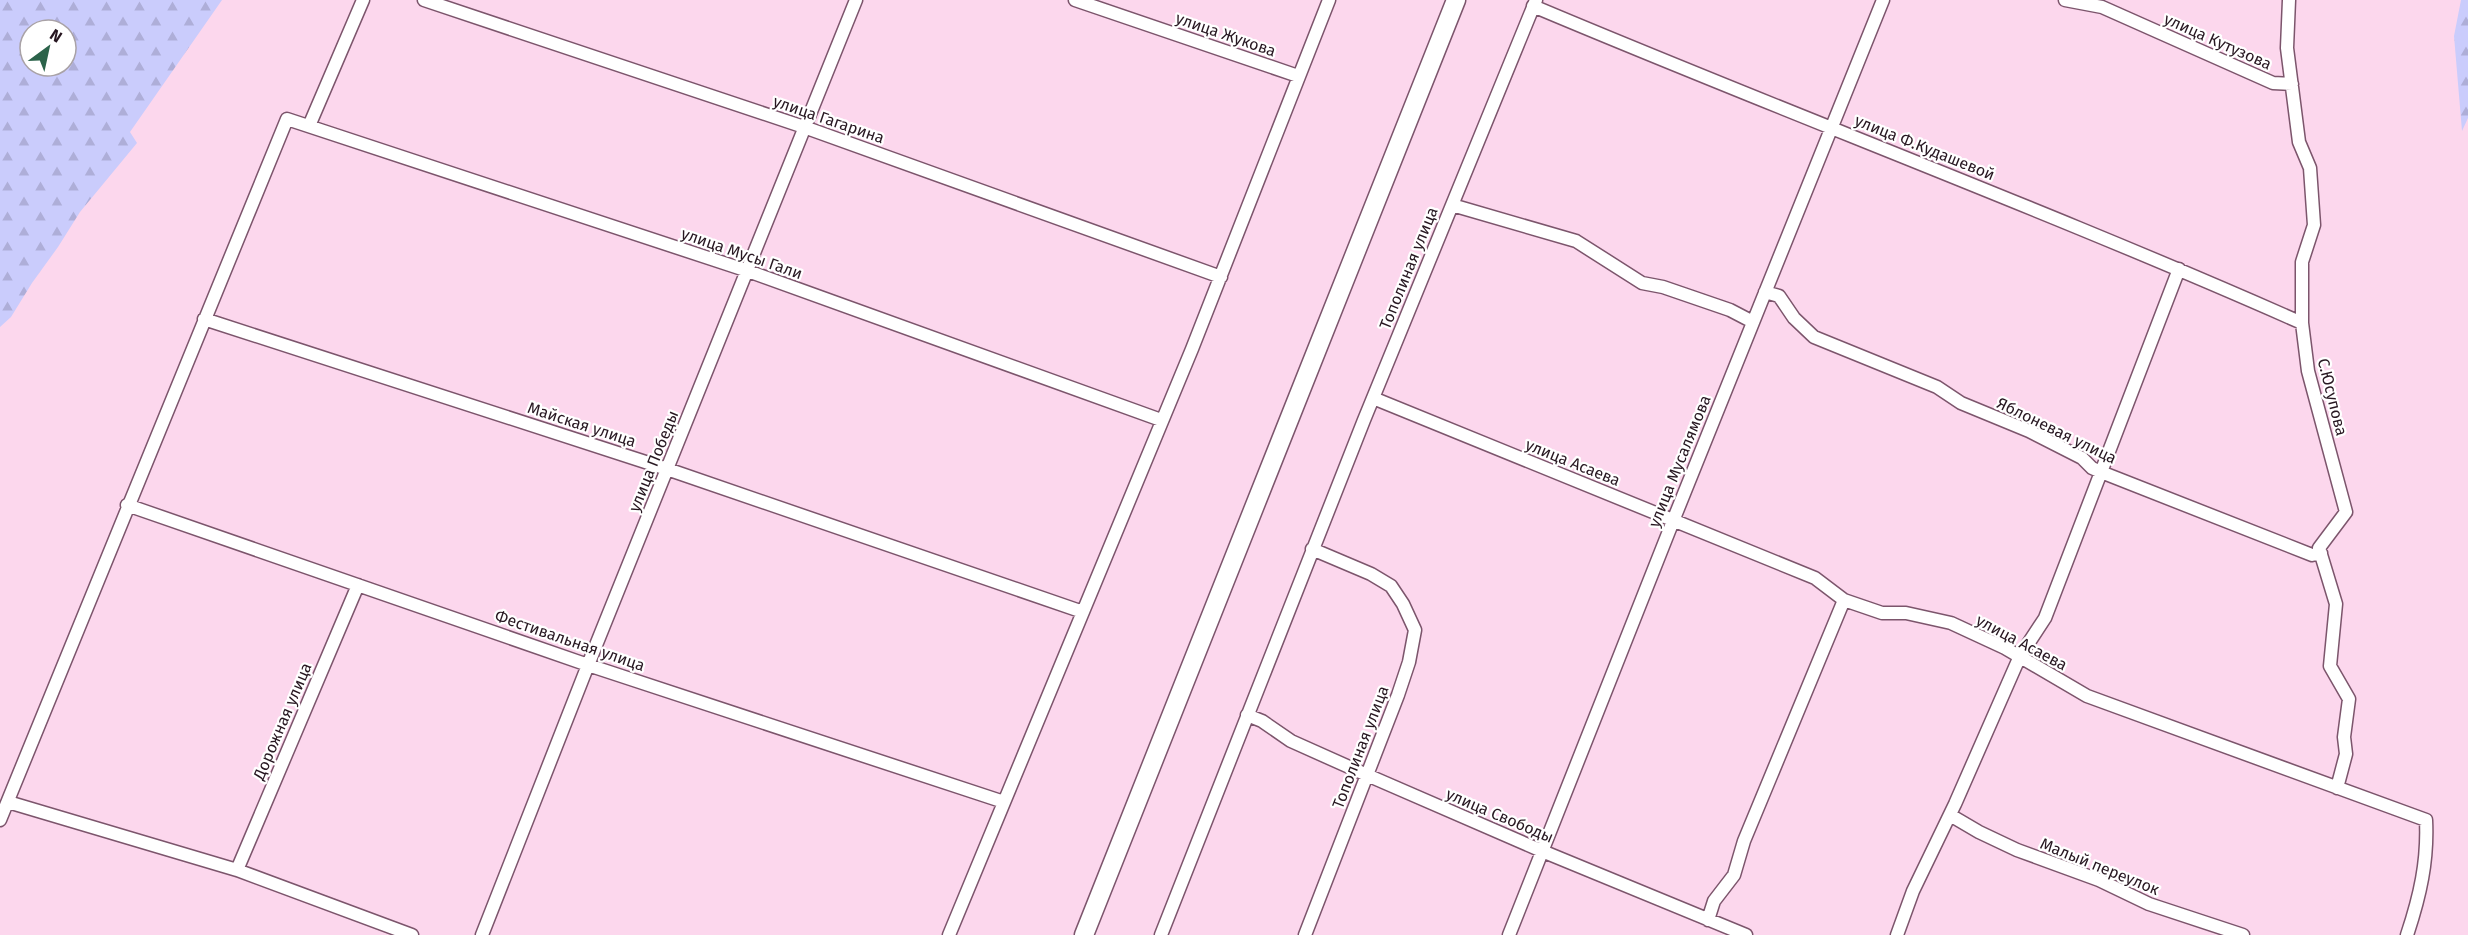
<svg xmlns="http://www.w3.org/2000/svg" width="2468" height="935" viewBox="0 0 2468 935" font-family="'Fira Sans',sans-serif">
<defs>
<pattern id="forest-firs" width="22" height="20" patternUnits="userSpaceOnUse" patternTransform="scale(1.5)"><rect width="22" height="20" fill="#caccfc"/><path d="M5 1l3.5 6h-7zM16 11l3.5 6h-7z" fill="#aeaed8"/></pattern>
</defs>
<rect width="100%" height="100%" fill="#fcd7ed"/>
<!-- forest -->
<path fill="url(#forest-firs)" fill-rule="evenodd" d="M 0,0 L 222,0 L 130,132 L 137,143 L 80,212 L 58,247 L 32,283 L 11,317 L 0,327 ZM 30,30 L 66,30 L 66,66 L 30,66 Z
M 2461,0 L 2468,0 L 2468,118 L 2462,131 L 2454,36 Z"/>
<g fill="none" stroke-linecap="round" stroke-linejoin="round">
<defs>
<path id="minor" d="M 424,0 L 804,127 L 1221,277
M 1075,0 L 1298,76
M 2065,0 L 2102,7 L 2273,83 L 2292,84
M 2289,0 L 2287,48 L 2299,142 L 2310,168 L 2314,225 L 2302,262 L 2302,323 L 2308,371 L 2346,512 L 2319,548 L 2336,604 L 2330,666 L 2349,699 L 2344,737 L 2346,754 L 2337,788
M 1533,6 C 1789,114 2049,211 2302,323
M 309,126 L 363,0
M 1452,205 L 1576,241 L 1642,283 L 1663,287 L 1730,310 L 1753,322
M 1765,292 L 1779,296 L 1794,318 L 1814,337 L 1937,387 L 1961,403 L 2029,431 L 2082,458 L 2092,468 L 2101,472 L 2312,555 L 2321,553
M 204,319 L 667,469 L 1083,612
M 1373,398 L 1815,578 L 1844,600 L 1882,613 L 1906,613 L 1951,623 L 2005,648 L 2087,696 L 2426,820 C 2428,861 2420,896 2407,935
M 127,505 L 588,665 L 1004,802
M 1247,715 L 1262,721 L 1291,741 L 1367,775 L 1542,851 L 1746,935
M 8,802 L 237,870 L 412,935
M 1950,815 L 1979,832 L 2017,850 L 2099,880 L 2149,904 L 2243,935
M 0,820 L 287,119 L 748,271 L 1161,420
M 237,870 L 358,585
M 1708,920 L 1714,901 L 1734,875 L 1744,841 L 1844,600
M 482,935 L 588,665 L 856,0
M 949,935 L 1192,349 L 1329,0
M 1161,935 L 1364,420 L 1536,0
M 1305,935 L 1398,695 L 1409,662 L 1415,630 L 1403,604 L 1391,586 L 1371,574 L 1312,549
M 1509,935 L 1673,521 L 1883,0
M 1897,935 L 1913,891 L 1955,804 L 2020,656 L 2045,618 L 2179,269"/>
<path id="secondary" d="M 1084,935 L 1456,0"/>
</defs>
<!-- minor casing -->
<use href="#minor" stroke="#7c556c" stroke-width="15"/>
<!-- secondary casing -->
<use href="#secondary" stroke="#7c556c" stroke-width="21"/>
<!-- minor -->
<use href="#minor" stroke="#fff" stroke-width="12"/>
<!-- secondary -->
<use href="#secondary" stroke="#fff" stroke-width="18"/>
</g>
<g text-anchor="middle" stroke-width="4.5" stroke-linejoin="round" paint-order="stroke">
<!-- street labels -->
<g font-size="16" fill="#271721" stroke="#fff">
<text transform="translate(1226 34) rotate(19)" y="6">улица Жукова</text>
<text transform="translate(2218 41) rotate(24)" y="6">улица Кутузова</text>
<text transform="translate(829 119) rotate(19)" y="6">улица Гагарина</text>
<text transform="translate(1925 147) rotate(22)" y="6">улица Ф.Кудашевой</text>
<text transform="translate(742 253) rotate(19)" y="6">улица Мусы Гали</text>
<text transform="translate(1408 268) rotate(-68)" y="6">Тополиная улица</text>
<text transform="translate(2333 397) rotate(76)" y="6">С.Юсупова</text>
<text transform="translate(582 424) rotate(18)" y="6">Майская улица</text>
<text transform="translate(2057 430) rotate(26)" y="6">Яблоневая улица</text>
<text transform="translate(653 461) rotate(-68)" y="6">улица Победы</text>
<text transform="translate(1679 461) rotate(-68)" y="6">улица Мусалямова</text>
<text transform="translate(1573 462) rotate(22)" y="6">улица Асаева</text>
<text transform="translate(570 640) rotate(19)" y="6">Фестивальная улица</text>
<text transform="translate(2022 642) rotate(28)" y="6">улица Асаева</text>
<text transform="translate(282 721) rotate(-67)" y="6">Дорожная улица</text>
<text transform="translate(1360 747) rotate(-69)" y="6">Тополиная улица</text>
<text transform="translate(1500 815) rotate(23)" y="6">улица Свободы</text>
<text transform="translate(2100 866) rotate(22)" y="6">Малый переулок</text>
</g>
</g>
<!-- north arrow -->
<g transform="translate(48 48) rotate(33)"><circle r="28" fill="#ffffff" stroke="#a9a2a6" stroke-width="1.5"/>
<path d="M0-4.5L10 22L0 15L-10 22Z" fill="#2b634a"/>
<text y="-9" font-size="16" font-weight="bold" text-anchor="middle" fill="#271721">N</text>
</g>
</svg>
